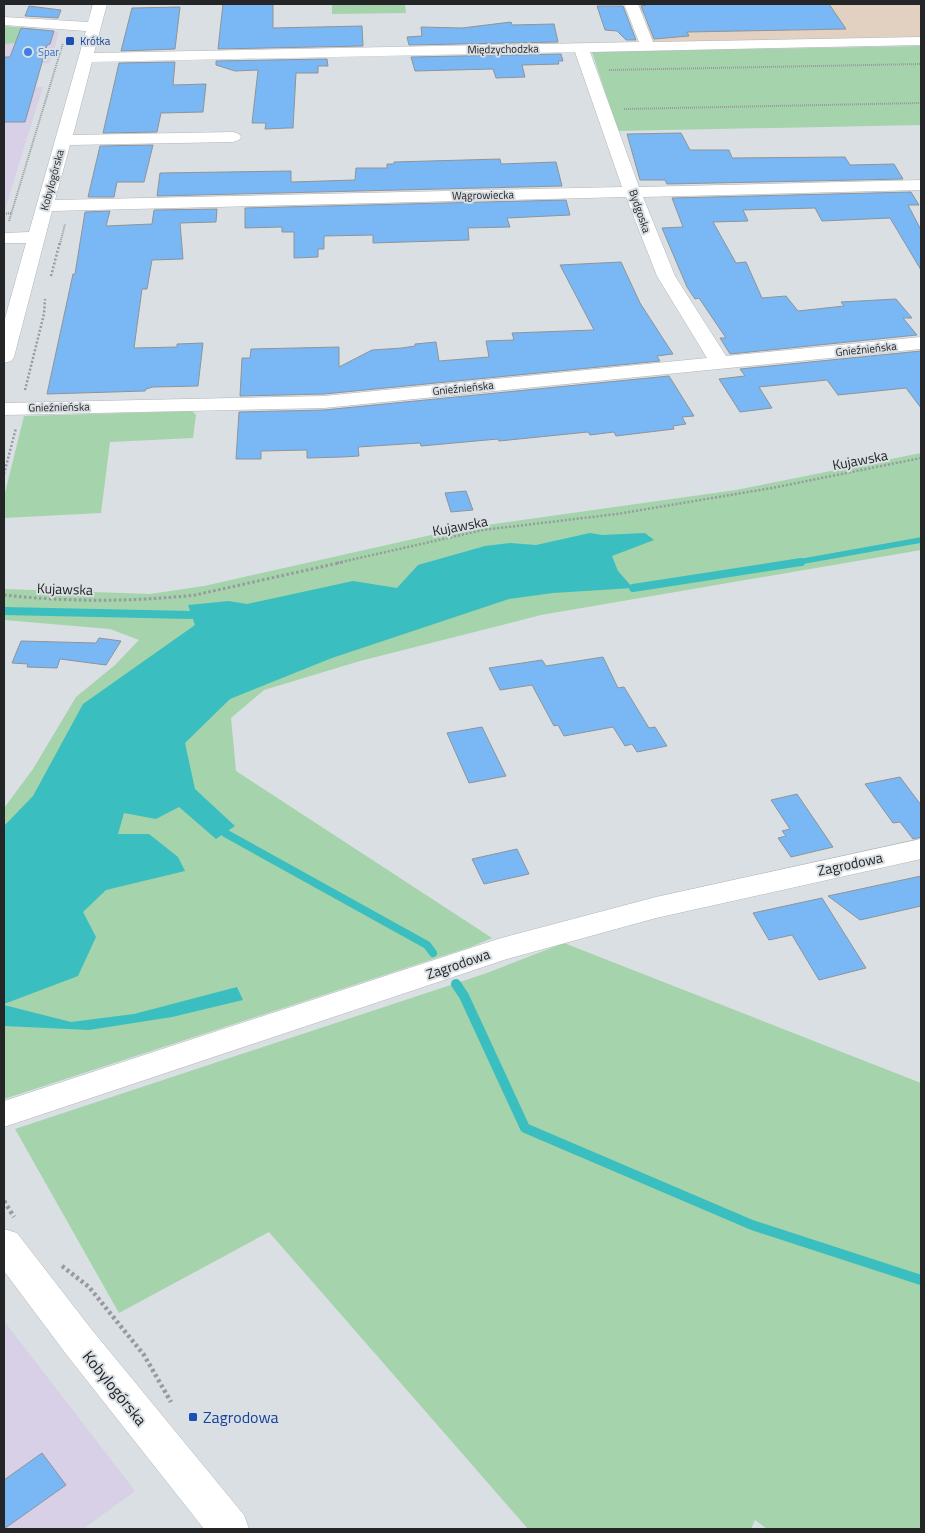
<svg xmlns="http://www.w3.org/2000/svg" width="925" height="1533" viewBox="0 0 925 1533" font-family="'Titillium Web',sans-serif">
<rect width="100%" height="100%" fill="#dadfe3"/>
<!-- commercial -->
<path fill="#d7d0e6" d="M 35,29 L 59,32 L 50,63 L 4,65 L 4,44 L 16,43 Z
M 43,87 L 18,167 L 4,213 L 4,88 Z
M 4,1321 L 135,1491 L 83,1529 L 4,1529 Z"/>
<!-- industrial -->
<path fill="#e2d1c0" d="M 639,4 L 921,4 L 921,37 L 659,43 L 651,41 L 646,23 L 655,20 L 652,15 L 641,12 Z"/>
<!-- green -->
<path fill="#a5d3ab" d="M 332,4 L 405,4 L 406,13 L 332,14 Z
M 4,26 L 35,29 L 16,43 L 4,44 Z
M 921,46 L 921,125 L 618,131 L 592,52 Z
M 192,411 L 196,415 L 193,438 L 110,442 L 101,513 L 4,518 L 4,497 L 24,416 Z
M 921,453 L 921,550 L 541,615 L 360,661 L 264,690 L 231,718 L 236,771 L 492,938 L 473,946 L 4,1099 L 4,808 L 33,769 L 76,697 L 115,665 L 139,640 L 110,629 L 4,620 L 4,589 L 150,594 L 204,586 L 458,529 L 736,490 Z
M 564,943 L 921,1083 L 921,1529 L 767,1529 L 755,1520 L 751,1529 L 528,1529 L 269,1232 L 119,1313 L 15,1129 L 487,973 Z"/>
<!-- water -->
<path fill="#3bbebf" d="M 590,533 L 602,535 L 645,533 L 654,540 L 612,556 L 618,571 L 633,588 L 553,593 L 509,599 L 332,658 L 230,699 L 185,743 L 195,789 L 235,826 L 216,839 L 179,807 L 156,819 L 124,813 L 118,834 L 149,834 L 178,857 L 185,871 L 106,890 L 83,912 L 96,937 L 78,976 L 4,1004 L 4,826 L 33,796 L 83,704 L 195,625 L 188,605 L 229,601 L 247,604 L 353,581 L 397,588 L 418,565 L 485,546 L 510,543 L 536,545 Z
M 237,987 L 243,1000 L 172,1017 L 89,1030 L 4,1026 L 4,1005 L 71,1022 L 134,1014 Z"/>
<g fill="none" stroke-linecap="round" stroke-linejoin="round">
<!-- stream-far2 -->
<path stroke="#3bbebf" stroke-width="5.5" d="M 793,563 L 921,540"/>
<!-- stream-far1 -->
<path stroke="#3bbebf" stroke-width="8" d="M 633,588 L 801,562
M 4,611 L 191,615
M 225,833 L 427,945 L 433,953"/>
<!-- stream -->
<path stroke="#3bbebf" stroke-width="10" d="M 456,984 L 464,996 L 525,1128 L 752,1225 L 921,1280"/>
</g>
<!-- building -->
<path fill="#79b7f5" stroke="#8f9498" d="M 223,4 L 273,4 L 273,28 L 362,26 L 363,46 L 218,49 Z
M 646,4 L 829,4 L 846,29 L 687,32 L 689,36 L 654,39 L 641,6 L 646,5 Z
M 29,6 L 61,10 L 58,18 L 25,16 Z
M 597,6 L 623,6 L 636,40 L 626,40 L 617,31 L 605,30 Z
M 180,7 L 175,49 L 121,51 L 132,8 Z
M 511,22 L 512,25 L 554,24 L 558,42 L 409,45 L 407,37 L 422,36 L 421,27 L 462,28 Z
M 21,28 L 54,31 L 50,44 L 47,45 L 25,122 L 4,122 L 4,57 L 10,57 Z
M 561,54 L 563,61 L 558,61 L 559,64 L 522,65 L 525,77 L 496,78 L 493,69 L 415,71 L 411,57 Z
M 327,59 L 328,66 L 318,66 L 318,73 L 296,73 L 293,128 L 288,128 L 265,129 L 266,123 L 252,123 L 258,70 L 235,71 L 216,65 L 216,61 Z
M 175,62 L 173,85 L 206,84 L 203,112 L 161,113 L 157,132 L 103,133 L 119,63 Z
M 681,133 L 690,150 L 729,150 L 732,158 L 845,157 L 850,165 L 894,164 L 903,179 L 667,184 L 665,180 L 640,180 L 627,134 Z
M 153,145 L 144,182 L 117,182 L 114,197 L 88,197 L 100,146 Z
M 500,159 L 501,164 L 556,162 L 562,186 L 157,196 L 160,173 L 291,171 L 291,182 L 355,180 L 356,168 L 387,168 L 387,164 L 394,164 L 394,162 Z
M 911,192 L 919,205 L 908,205 L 921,230 L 921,270 L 890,218 L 822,221 L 815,208 L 743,210 L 748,221 L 713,222 L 736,263 L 746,262 L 762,298 L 786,296 L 798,311 L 844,306 L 841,302 L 896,299 L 912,318 L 903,318 L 917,335 L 730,354 L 720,338 L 726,338 L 699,298 L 695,299 L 687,287 L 662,228 L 683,227 L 672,198 Z
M 566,200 L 570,215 L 507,218 L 510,227 L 468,228 L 469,240 L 373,243 L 373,235 L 324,236 L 324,249 L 318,249 L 318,257 L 294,258 L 294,232 L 282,232 L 282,227 L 245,228 L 245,208 Z
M 217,209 L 216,222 L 180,223 L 183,259 L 152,260 L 147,289 L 142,289 L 134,348 L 177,347 L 177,344 L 203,343 L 198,386 L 153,387 L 146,389 L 145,391 L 47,394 L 73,274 L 75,274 L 85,212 L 110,211 L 106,226 L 152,224 L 154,210 Z
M 621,262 L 640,303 L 673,354 L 657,356 L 660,361 L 324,394 L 240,396 L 242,358 L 250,358 L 251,349 L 339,347 L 339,367 L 372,350 L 402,348 L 415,346 L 415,344 L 436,342 L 439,361 L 489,357 L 486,341 L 514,340 L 512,333 L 594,330 L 560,265 Z
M 921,351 L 921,408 L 906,388 L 838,395 L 827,380 L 759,387 L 772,408 L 740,412 L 719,379 L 745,376 L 740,369 Z
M 669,376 L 694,416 L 682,417 L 686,424 L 673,426 L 674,429 L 616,436 L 614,432 L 590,435 L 588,432 L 499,441 L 498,439 L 421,446 L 420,443 L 358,447 L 359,456 L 343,457 L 307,458 L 307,450 L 261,451 L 261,459 L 236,459 L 239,412 L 324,410 Z
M 466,491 L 473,510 L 451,512 L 445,493 Z
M 99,638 L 121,641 L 106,665 L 60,659 L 57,668 L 27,667 L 28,664 L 12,663 L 21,641 L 96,643 Z
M 603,657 L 618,688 L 624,687 L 649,728 L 655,727 L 667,746 L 637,752 L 632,744 L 625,746 L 613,727 L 564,736 L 558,725 L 554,726 L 532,685 L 500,690 L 489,668 L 542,660 L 546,666 Z
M 482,727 L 506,776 L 469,783 L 447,733 Z
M 900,777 L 921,805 L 921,837 L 913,839 L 900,822 L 893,823 L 865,784 Z
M 797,794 L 833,847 L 791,857 L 778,838 L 786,836 L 782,831 L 790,829 L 771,800 Z
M 517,849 L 529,874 L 484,884 L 472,859 Z
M 921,876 L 921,906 L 860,920 L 828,896 Z
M 822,898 L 866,968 L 819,980 L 792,935 L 769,940 L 753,913 Z
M 42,1453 L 66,1485 L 4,1529 L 4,1480 Z"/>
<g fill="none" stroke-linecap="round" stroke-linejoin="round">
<defs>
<path id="minor" d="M 93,4 L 107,4 L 94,53 L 639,42 L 624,4 L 638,4 L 653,42 L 921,37 L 921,45 L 590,52 L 639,187 L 921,180 L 921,190 L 643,197 L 675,276 L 726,356 L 921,337 L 921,349 L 324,408 L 4,415 L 4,403 L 324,396 L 707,358 L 657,276 L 626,197 L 52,211 L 14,357 L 11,361 L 4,363 L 4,322 L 26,243 L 4,243 L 4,233 L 29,232 L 86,31 L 4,25 L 4,17 L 88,22 ZM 575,52 L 622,187 L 55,200 L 70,145 L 233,142 L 239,140 L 241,137 L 239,134 L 233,132 L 73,135 L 92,62 Z
M 921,839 L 921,859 L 656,918 L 507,959 L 4,1127 L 4,1101 L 498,939 L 656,897 Z
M 4,1229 L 17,1233 L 92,1330 L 244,1515 L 249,1529 L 204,1529 L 66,1354 L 4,1271 Z"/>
</defs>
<!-- minor casing -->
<use href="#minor" stroke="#b1b6ba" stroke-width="1"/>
<!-- path-far3 -->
<path stroke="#979a9e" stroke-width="2" stroke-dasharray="1 1" stroke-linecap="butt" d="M 609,70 L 921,64
M 624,109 L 921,103
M 4,214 L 11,213
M 9,221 L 63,43
M 60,244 L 65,224"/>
<!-- path-far2 -->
<path stroke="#979a9e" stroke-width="2.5" stroke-dasharray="2 2" stroke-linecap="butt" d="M 51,276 L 60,242
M 25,390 L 44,314 L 45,299
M 4,474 L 16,428
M 337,563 L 483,530 L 617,514 L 772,488 L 921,458"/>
<!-- path-far1 -->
<path stroke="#979a9e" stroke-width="3" stroke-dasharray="2.5 2.5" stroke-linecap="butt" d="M 4,595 C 68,602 131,602 195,595 L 343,562"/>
<!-- path -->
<path stroke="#979a9e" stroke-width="4.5" stroke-dasharray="3 3" stroke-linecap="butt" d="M 4,1201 L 14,1217
M 62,1266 L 89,1287 L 144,1355 L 171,1402"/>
<!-- minor -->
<use href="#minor" fill="#fff" fill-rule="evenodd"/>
</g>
<!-- markers -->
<g fill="#1a4fb4" stroke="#dadfe3" stroke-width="2">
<rect x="65" y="36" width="10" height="10" rx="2.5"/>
<rect x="188" y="1412" width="10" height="10" rx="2.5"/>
</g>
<circle fill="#3f7fe0" stroke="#dadfe3" stroke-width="2" cx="28" cy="52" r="5"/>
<g text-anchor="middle" stroke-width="4" stroke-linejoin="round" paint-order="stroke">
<!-- far-transit labels -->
<g font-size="11" fill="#164399" stroke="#dadfe3" text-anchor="start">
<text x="80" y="45">Krótka</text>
</g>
<!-- far-street labels -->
<g font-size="11" fill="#232527" stroke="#dadfe3">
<text transform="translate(503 49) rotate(-1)" y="4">Międzychodzka</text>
<text transform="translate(52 180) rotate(-75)" y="4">Kobylogórska</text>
<text transform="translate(483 195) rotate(-1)" y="4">Wągrowiecka</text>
<text transform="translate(640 211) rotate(71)" y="4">Bydgoska</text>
<text transform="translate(866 349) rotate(-6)" y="4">Gnieźnieńska</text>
<text transform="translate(463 388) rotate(-6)" y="4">Gnieźnieńska</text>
<text transform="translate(59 407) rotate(-1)" y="4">Gnieźnieńska</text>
</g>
<!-- far-shop labels -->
<g font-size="11" fill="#366cbe" stroke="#dadfe3" text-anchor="start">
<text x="38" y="56">Spar</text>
</g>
<!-- street labels -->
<g font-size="14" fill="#232527" stroke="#dadfe3">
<text transform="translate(860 460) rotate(-11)" y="5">Kujawska</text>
<text transform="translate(460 526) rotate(-11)" y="5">Kujawska</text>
<text transform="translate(65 589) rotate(2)" y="5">Kujawska</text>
<text transform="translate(850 864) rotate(-12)" y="5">Zagrodowa</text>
<text transform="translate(458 964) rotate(-19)" y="5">Zagrodowa</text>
</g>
<!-- near-street labels -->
<g font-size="16" fill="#232527" stroke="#dadfe3">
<text transform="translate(115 1388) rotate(51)" y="6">Kobylogórska</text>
</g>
<!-- near-transit labels -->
<g font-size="16" fill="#164399" stroke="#dadfe3" text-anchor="start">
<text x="203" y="1423">Zagrodowa</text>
</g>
</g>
<!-- border -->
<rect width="925" height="1533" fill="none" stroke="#232527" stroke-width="10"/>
</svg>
